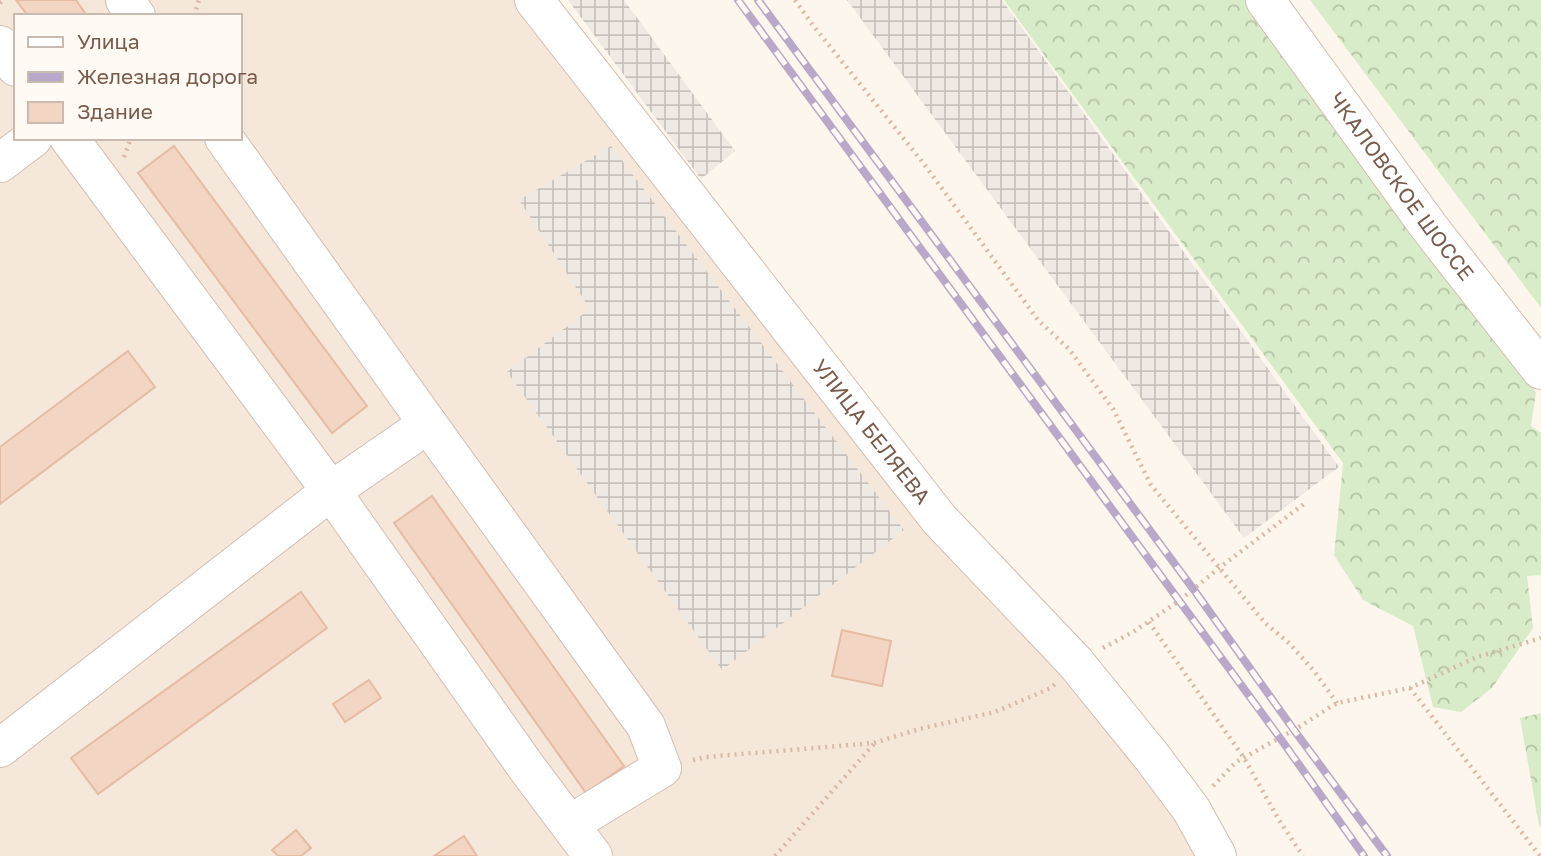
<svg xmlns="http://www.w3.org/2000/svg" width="1541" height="856" viewBox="0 0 1541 856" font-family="'Golos Text',sans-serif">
<defs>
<pattern id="industrial-grid" width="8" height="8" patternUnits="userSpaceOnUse" patternTransform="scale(1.75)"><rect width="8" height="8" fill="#efe9e4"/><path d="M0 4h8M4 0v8" fill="none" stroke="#c7c0bb"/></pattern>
<pattern id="forest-crowns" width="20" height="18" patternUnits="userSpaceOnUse" patternTransform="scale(1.75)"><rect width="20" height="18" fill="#d8ecc9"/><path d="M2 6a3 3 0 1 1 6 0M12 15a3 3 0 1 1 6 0" fill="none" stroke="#b4c2a5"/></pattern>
</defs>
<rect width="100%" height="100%" fill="#fdf6ec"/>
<!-- residential -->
<path fill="#f5e8da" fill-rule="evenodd" d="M 0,0 L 534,0 L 1217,856 L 0,856 ZM 16,16 L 240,16 L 240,138 L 16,138 Z"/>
<!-- industrial -->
<path fill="url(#industrial-grid)" d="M 568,0 L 624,0 L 735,151 L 701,179 Z
M 847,0 L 1002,0 L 1339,467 L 1244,538 Z
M 611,146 L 904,530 L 722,670 L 507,372 L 590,309 L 519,200 Z"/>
<!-- forest -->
<path fill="url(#forest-crowns)" d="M 1004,0 L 1247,0 L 1519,360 L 1536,393 L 1531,426 L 1541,433 L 1541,575 L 1527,576 L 1533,628 L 1492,688 L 1461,712 L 1433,707 L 1413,626 L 1363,600 L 1334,555 L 1343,463 Z
M 1310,0 L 1541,0 L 1541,308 Z
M 1541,713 L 1541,828 L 1539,825 L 1520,718 Z"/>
<!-- building -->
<path fill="#f3d5c3" stroke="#e6bba3" stroke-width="2" d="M 16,0 L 76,0 L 87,16 L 28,16 Z
M 174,146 L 367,406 L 332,433 L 138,173 Z
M 128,351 L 155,387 L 0,504 L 0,447 Z
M 432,496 L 624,766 L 586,793 L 394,523 Z
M 301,592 L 327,628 L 98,794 L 71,758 Z
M 842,630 L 891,641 L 882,686 L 832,676 Z
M 369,680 L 381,698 L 345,722 L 333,704 Z
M 296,830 L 311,848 L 301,856 L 278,856 L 272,850 Z
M 464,836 L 477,856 L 434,856 Z"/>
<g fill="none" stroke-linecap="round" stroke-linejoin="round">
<defs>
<g id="minor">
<path d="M 125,0 L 136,16"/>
<path id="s1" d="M 534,0 L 939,519 L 1075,662 L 1152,757 L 1191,809 L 1217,856"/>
<path id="s2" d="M 1265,0 L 1429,227 L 1541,370"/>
<path d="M 0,45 L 16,67"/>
<path d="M 69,138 L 331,491 L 527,768 L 593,856"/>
<path d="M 224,138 L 428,424 L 646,726 L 662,768 L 570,824"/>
<path d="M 0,163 L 33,138"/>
<path d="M 0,748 L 331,491 L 428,424"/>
</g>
</defs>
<!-- minor casing -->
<use href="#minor" stroke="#d1beb0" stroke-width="40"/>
<!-- path -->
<path stroke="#d9b8a5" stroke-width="4.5" stroke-dasharray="2 5" stroke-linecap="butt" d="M 795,0 L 812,24 L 924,164 L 1038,320 L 1069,349 L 1113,409 L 1151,485 L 1265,623 L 1290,644 L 1314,671 L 1337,703
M 0,3 L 4,0
M 194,16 L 199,0
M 124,157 L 131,138
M 1149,622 L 1244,758 L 1279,820 L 1303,856
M 1103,648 L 1133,632 L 1179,601 L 1219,568 L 1304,504
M 1410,688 L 1540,856
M 693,760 L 706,757 L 874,743 L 919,729 L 995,712 L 1051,688 L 1055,684
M 1213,786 L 1236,762 L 1294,730 L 1337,703 L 1410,688 L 1477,657 L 1541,638
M 775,856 L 874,744"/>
<!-- minor -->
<use href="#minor" stroke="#fff" stroke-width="38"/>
<defs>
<path id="rail" d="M 738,0 L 1280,738 L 1364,856
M 758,0 L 1194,590 L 1294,730 L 1387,856"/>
</defs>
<!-- rail casing -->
<use href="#rail" stroke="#b9a8c9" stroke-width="8"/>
<!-- rail -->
<use href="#rail" stroke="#fffaf3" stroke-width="5" stroke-dasharray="16" stroke-linecap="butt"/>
</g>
<g text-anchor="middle" stroke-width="7" stroke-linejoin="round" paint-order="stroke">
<!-- street labels -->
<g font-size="21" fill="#7a5c4d" stroke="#fffaf3">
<text dy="7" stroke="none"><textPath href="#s2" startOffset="231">ЧКАЛОВСКОЕ ШОССЕ</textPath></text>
<text dy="7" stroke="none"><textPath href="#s1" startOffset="548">УЛИЦА БЕЛЯЕВА</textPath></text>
</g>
</g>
<!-- legend -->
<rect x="14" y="14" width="228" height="126" fill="#fffaf3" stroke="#cabbb1" stroke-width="2"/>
<rect x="28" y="37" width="35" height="10" fill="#ffffff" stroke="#cabbb1" stroke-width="2"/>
<text x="77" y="49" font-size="21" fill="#7a5c4d">Улица</text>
<rect x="28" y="72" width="35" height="10" fill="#b9a8c9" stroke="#cabbb1" stroke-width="2"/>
<text x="77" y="84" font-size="21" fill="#7a5c4d">Железная дорога</text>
<rect x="28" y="102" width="35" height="21" fill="#f3d5c3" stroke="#cabbb1" stroke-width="2"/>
<text x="77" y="119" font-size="21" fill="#7a5c4d">Здание</text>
</svg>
